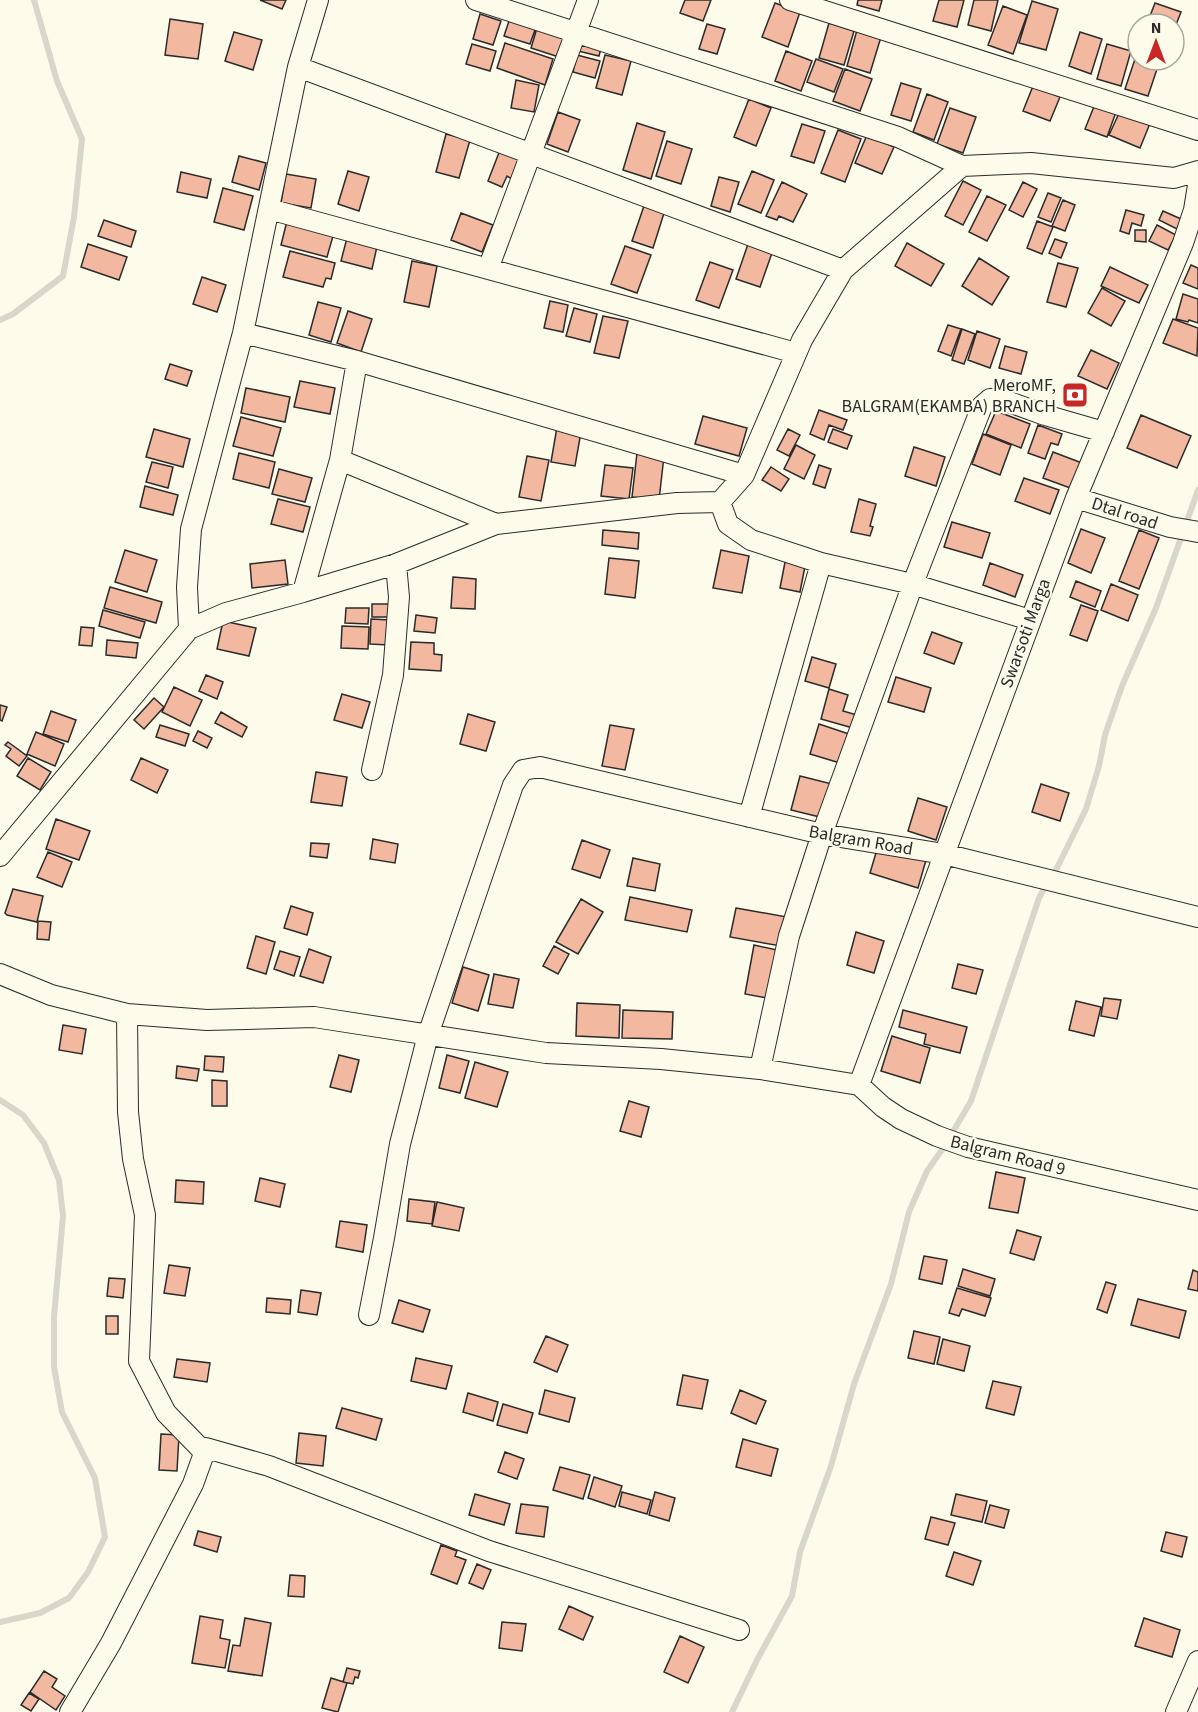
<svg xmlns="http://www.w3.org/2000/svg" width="1198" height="1712" viewBox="0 0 1198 1712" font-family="'Source Sans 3',sans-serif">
<rect width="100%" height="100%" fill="#fdfbea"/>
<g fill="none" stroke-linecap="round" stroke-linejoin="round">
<!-- stream -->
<path stroke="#d8d7c9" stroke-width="6" d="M 0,320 L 13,314 L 63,276 L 74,217 L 82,139 L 57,81 L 34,0
M 1054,874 L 1086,809 L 1099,766 L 1105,735 L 1122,686 L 1156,608 L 1198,490
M 0,1100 L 23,1115 L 44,1143 L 59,1180 L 63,1216 L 54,1317 L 54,1367 L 62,1412 L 95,1478 L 105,1537 L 88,1572 L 69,1598 L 40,1613 L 0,1622
M 732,1712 L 757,1660 L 792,1596 L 800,1552 L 831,1466 L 854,1384 L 891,1284 L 909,1212 L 927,1171 L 944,1147 L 971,1101 L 1039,898 L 1045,887"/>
</g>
<!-- building -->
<path fill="#f2b8a0" stroke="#2b2b2b" stroke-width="1.5" d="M 260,0 L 286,0 L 282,9 Z
M 685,0 L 711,0 L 703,21 L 680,13 Z
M 858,0 L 882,0 L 879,11 L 857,5 Z
M 939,0 L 964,0 L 957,27 L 933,21 Z
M 974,0 L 998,0 L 991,31 L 968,25 Z
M 1032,1 L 1058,9 L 1046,50 L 1019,43 Z
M 775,3 L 800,12 L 788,47 L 762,37 Z
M 1155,3 L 1181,12 L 1174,30 L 1174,24 L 1147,24 Z
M 1003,6 L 1027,15 L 1013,54 L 988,45 Z
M 480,14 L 501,21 L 493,45 L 473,39 Z
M 510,18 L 536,27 L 530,44 L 504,36 Z
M 170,19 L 203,24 L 198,59 L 165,55 Z
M 829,23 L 854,31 L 844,65 L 819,58 Z
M 707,24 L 725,29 L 717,54 L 699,49 Z
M 537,28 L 568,38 L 562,58 L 531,48 Z
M 857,30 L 881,37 L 870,73 L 847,66 Z
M 234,32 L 262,40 L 253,70 L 225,61 Z
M 1080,32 L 1102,39 L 1091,74 L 1069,66 Z
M 505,43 L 553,59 L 545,85 L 497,68 Z
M 581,43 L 601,48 L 599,56 L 578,51 Z
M 472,44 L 496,51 L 490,71 L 466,64 Z
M 1107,44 L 1131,51 L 1121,86 L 1097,79 Z
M 786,51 L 812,61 L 801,91 L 775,81 Z
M 1137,53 L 1138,60 L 1160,60 L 1148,96 L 1125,89 Z
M 577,55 L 600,61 L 595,78 L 573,72 Z
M 605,55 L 631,61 L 622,95 L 596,88 Z
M 816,59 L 843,69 L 834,92 L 807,82 Z
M 845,69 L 872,79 L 860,111 L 833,101 Z
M 516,80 L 539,85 L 534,112 L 511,108 Z
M 901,83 L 921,89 L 911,121 L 891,115 Z
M 1033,86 L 1060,97 L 1050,121 L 1023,111 Z
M 927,94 L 948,102 L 934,140 L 913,132 Z
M 749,99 L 771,108 L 756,146 L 734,137 Z
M 1095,104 L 1116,112 L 1107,137 L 1085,129 Z
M 950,108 L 976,117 L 963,153 L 937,144 Z
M 1121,109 L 1151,121 L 1140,148 L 1109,135 Z
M 558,112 L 580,120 L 568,152 L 547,144 Z
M 637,123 L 665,132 L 651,179 L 623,170 Z
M 802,124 L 825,131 L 814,163 L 791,156 Z
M 838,130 L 861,139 L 845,182 L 821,173 Z
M 446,134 L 470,140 L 459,178 L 436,172 Z
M 867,135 L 894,147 L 882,174 L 855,163 Z
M 667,141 L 692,149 L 681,184 L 656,176 Z
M 500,150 L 521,158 L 512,179 L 507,176 L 502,187 L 488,181 Z
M 239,156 L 266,163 L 259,190 L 232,182 Z
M 348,171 L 369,177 L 359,211 L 338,204 Z
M 752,171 L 774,180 L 761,213 L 738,204 Z
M 181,172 L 211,179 L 207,198 L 177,192 Z
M 286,174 L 316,179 L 311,208 L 281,203 Z
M 719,177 L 739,182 L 730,212 L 711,206 Z
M 963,181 L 981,190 L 963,225 L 945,216 Z
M 782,182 L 807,194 L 793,222 L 779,216 L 777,220 L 766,216 Z
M 1023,182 L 1037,189 L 1023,217 L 1009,210 Z
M 223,188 L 253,196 L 244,230 L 214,222 Z
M 1048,193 L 1061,198 L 1051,222 L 1038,217 Z
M 987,196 L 1006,205 L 987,241 L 969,232 Z
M 1063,200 L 1075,205 L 1065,231 L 1052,226 Z
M 645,203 L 665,210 L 653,248 L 632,241 Z
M 1126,210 L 1144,215 L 1141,226 L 1132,223 L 1129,234 L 1120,231 Z
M 1163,211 L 1181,219 L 1177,229 L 1159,220 Z
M 461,213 L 493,225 L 482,252 L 451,240 Z
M 288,217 L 335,229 L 327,257 L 281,245 Z
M 104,220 L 136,231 L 131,247 L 98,236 Z
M 1037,221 L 1053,227 L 1042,254 L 1027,248 Z
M 1157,225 L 1176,235 L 1168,250 L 1149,241 Z
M 1135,230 L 1146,230 L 1146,242 L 1135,241 Z
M 348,234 L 378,242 L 372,269 L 341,261 Z
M 1055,239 L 1067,243 L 1061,258 L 1049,253 Z
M 907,243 L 944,264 L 931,286 L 895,266 Z
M 88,244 L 127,257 L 119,280 L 81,267 Z
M 748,244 L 772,253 L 760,287 L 736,279 Z
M 625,246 L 651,255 L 637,293 L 611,284 Z
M 290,251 L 335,263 L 331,279 L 326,278 L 323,287 L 283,277 Z
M 979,258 L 1009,277 L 992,305 L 962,286 Z
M 412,261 L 437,266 L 429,307 L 404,302 Z
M 710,262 L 733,270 L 719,308 L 696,300 Z
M 1058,263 L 1078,268 L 1066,307 L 1047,302 Z
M 1191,265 L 1198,268 L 1198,289 L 1183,283 Z
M 1110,267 L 1148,285 L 1139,303 L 1101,286 Z
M 202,277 L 226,285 L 217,312 L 193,304 Z
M 1102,288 L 1125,301 L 1111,326 L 1088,313 Z
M 1183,294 L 1198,299 L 1198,323 L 1189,320 L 1188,322 L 1176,319 Z
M 550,301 L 568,305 L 563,332 L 544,328 Z
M 318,302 L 341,308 L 331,342 L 309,335 Z
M 574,308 L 597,314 L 590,342 L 566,336 Z
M 348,311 L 372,319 L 361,352 L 337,343 Z
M 603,316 L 628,321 L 619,358 L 594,353 Z
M 1173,319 L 1198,328 L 1197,356 L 1163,343 Z
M 948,325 L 961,329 L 951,356 L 938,351 Z
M 962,329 L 975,334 L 964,364 L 952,360 Z
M 977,331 L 1000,339 L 990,368 L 968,360 Z
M 1005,346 L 1027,352 L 1021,374 L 999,368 Z
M 1091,350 L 1119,363 L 1107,389 L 1078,376 Z
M 170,364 L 192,371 L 187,386 L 165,379 Z
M 300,381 L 335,388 L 330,414 L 294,407 Z
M 246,388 L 290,397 L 285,422 L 241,413 Z
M 819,410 L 847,420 L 843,430 L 829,425 L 824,440 L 810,434 Z
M 996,411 L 1030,424 L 1021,448 L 986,434 Z
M 1141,415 L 1191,436 L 1177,468 L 1127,448 Z
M 703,416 L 747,428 L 739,456 L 695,444 Z
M 241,417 L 281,428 L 273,456 L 233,446 Z
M 1038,425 L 1062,434 L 1058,445 L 1051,443 L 1045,459 L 1028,453 Z
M 557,427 L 581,432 L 575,466 L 551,462 Z
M 154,429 L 190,439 L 183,467 L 146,457 Z
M 788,429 L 800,435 L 789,456 L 777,450 Z
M 833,429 L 852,436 L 847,449 L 828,442 Z
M 983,434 L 1011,445 L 1000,475 L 972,464 Z
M 796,445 L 815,455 L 804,479 L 784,469 Z
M 914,447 L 945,457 L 936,486 L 905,476 Z
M 1053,452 L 1082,463 L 1073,489 L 1043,478 Z
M 239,453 L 275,462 L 269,488 L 233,479 Z
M 637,453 L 664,456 L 659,500 L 632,497 Z
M 527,456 L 549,460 L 541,501 L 519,497 Z
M 152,462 L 173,467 L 168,488 L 146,482 Z
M 605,465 L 633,468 L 629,499 L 601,496 Z
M 819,465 L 831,469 L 825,488 L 813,484 Z
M 771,467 L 789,479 L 781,491 L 762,480 Z
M 279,469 L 312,478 L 305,502 L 272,494 Z
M 1024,478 L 1059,490 L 1050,514 L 1015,501 Z
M 145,486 L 178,495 L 173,515 L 140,507 Z
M 278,499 L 310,507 L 303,532 L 271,524 Z
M 859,499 L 876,504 L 870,526 L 873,527 L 870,536 L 851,532 Z
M 952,522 L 990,533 L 982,558 L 944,547 Z
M 1081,529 L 1105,538 L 1091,573 L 1068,563 Z
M 603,530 L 639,533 L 638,549 L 602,545 Z
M 1139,530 L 1159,538 L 1139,589 L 1119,581 Z
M 125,550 L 157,560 L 147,592 L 115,582 Z
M 721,550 L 749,556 L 742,593 L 713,588 Z
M 786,557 L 806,561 L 800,592 L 780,588 Z
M 609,558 L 639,561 L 635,598 L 605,594 Z
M 285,560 L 288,584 L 252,588 L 250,564 Z
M 990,563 L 1023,575 L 1015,597 L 983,585 Z
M 453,577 L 476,579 L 475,609 L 451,608 Z
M 1076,581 L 1101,591 L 1095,607 L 1070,597 Z
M 1111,584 L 1138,595 L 1128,621 L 1101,610 Z
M 110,587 L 162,602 L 156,623 L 104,608 Z
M 372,604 L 391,604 L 390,617 L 372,617 Z
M 1081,605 L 1098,611 L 1087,641 L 1070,635 Z
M 346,608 L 369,608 L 368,624 L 345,623 Z
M 103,610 L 145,622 L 140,638 L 99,626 Z
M 416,615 L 437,618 L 435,633 L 414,631 Z
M 371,619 L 390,620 L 389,645 L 370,644 Z
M 223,621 L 256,628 L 249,656 L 217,649 Z
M 342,626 L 369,627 L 368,649 L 341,648 Z
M 81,627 L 94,628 L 92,646 L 79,645 Z
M 932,632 L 962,643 L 954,664 L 924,653 Z
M 107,640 L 138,643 L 136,658 L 106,655 Z
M 411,642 L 434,643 L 434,654 L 442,655 L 441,671 L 409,669 Z
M 812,657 L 836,664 L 829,688 L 805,681 Z
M 206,675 L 223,682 L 217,699 L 199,691 Z
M 896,677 L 931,688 L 924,712 L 888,702 Z
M 174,687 L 202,700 L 190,726 L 162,712 Z
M 829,689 L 848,695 L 843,711 L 857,715 L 853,728 L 821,719 Z
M 342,694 L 370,702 L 362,728 L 334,720 Z
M 154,698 L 164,707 L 144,729 L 134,720 Z
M 0,705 L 7,707 L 2,721 L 0,720 Z
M 51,711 L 76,720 L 68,742 L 43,734 Z
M 221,712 L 247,727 L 242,737 L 215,723 Z
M 468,714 L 495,722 L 486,751 L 460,744 Z
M 819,724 L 849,734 L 840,763 L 810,754 Z
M 160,725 L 189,734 L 185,746 L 156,737 Z
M 610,725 L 634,729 L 625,770 L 602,766 Z
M 198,731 L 212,738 L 207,748 L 193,741 Z
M 36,732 L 64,744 L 55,766 L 27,754 Z
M 8,742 L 27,756 L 19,766 L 6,756 L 11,749 L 5,745 Z
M 28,758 L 51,772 L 40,790 L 17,776 Z
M 141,758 L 168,770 L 157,793 L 131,780 Z
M 316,772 L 347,777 L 342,806 L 311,802 Z
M 800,776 L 832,784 L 824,818 L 791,810 Z
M 1041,784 L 1069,793 L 1060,821 L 1032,812 Z
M 918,798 L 947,807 L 936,840 L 908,831 Z
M 56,819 L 90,831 L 79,860 L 46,849 Z
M 373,839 L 398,844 L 395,863 L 370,859 Z
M 582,840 L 610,850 L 600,878 L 572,869 Z
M 311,843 L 329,844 L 327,858 L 310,856 Z
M 878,846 L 926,860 L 918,888 L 870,873 Z
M 48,852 L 72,862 L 62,887 L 37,877 Z
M 633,858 L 660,864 L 655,891 L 627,886 Z
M 13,889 L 43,896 L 37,922 L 7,915 L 5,913 Z
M 630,897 L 692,910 L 687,932 L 625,920 Z
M 581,899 L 603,912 L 578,954 L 556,942 Z
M 291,906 L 313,913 L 307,935 L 284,928 Z
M 736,908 L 787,917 L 781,946 L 730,937 Z
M 38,921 L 51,922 L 49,940 L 37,939 Z
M 856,932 L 884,941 L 874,973 L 847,965 Z
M 256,936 L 275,942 L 266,974 L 247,968 Z
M 754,945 L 777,950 L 767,998 L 745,994 Z
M 554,946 L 569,954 L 558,974 L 543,966 Z
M 309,949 L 331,957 L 323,983 L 300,976 Z
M 280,951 L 300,957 L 294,976 L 274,969 Z
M 958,964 L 983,970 L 976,994 L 952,988 Z
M 463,967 L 489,975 L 478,1011 L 452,1003 Z
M 494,974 L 519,979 L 513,1008 L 488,1004 Z
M 1104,998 L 1121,1000 L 1117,1019 L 1101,1016 Z
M 1076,1001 L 1101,1007 L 1094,1036 L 1069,1030 Z
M 577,1003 L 620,1005 L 619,1038 L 576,1036 Z
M 623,1010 L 673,1012 L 672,1039 L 622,1038 Z
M 903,1010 L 967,1027 L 960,1053 L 924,1044 L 926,1034 L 899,1027 Z
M 63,1025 L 86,1029 L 82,1054 L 59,1050 Z
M 892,1036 L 930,1048 L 920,1083 L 881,1071 Z
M 339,1055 L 359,1060 L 351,1092 L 330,1087 Z
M 447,1055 L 469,1061 L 460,1093 L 439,1088 Z
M 205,1056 L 224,1057 L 223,1072 L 204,1070 Z
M 475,1062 L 508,1072 L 497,1107 L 465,1098 Z
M 177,1066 L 199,1069 L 197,1081 L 176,1078 Z
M 212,1080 L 227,1081 L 227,1106 L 212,1106 Z
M 629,1101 L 649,1107 L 641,1137 L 620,1131 Z
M 996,1172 L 1025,1178 L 1018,1213 L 989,1208 Z
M 260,1178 L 285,1184 L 280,1207 L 255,1201 Z
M 176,1180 L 204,1182 L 203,1204 L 175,1202 Z
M 409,1199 L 435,1202 L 432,1224 L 407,1221 Z
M 437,1202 L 464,1208 L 459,1231 L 432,1226 Z
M 340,1221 L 367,1225 L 363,1252 L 336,1247 Z
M 1017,1230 L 1041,1237 L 1034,1260 L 1010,1253 Z
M 924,1256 L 947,1260 L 942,1284 L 919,1279 Z
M 169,1265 L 190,1268 L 185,1296 L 164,1293 Z
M 963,1269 L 995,1279 L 990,1296 L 958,1286 Z
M 1193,1270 L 1198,1272 L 1198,1291 L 1188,1289 Z
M 109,1278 L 125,1279 L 123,1298 L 107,1296 Z
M 1106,1282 L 1116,1285 L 1107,1313 L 1097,1309 Z
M 957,1288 L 991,1298 L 985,1316 L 962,1309 L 959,1316 L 949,1313 Z
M 301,1290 L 321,1293 L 317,1315 L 298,1312 Z
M 267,1298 L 291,1300 L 290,1314 L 266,1312 Z
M 1138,1299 L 1186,1311 L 1179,1338 L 1131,1325 Z
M 399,1300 L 430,1310 L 423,1332 L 392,1323 Z
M 106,1316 L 118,1316 L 118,1334 L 106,1334 Z
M 914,1331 L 940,1337 L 934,1364 L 908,1358 Z
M 546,1336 L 568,1345 L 557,1372 L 534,1362 Z
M 943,1339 L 970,1346 L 964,1371 L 937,1364 Z
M 416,1358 L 452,1366 L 446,1389 L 411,1381 Z
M 177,1359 L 210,1363 L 207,1382 L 174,1377 Z
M 683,1375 L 708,1380 L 702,1409 L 677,1405 Z
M 993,1381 L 1021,1387 L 1014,1415 L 986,1408 Z
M 545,1390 L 575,1398 L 569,1422 L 539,1414 Z
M 740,1390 L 766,1401 L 756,1424 L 731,1413 Z
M 468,1393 L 498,1402 L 493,1421 L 463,1412 Z
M 503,1404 L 533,1413 L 527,1433 L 497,1425 Z
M 342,1408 L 382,1419 L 376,1440 L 336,1428 Z
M 299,1433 L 326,1436 L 323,1466 L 296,1463 Z
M 161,1434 L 179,1435 L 177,1471 L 159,1470 Z
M 743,1439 L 778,1449 L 771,1476 L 736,1467 Z
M 505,1452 L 524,1459 L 517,1479 L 498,1472 Z
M 560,1467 L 590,1475 L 583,1499 L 553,1490 Z
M 594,1477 L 622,1486 L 615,1507 L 588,1498 Z
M 622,1492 L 651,1500 L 647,1514 L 619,1506 Z
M 655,1492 L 675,1498 L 669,1521 L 649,1515 Z
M 475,1494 L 510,1504 L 504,1525 L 469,1515 Z
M 956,1494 L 987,1501 L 982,1522 L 951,1515 Z
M 521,1504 L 548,1507 L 544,1537 L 516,1533 Z
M 990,1505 L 1009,1510 L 1004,1528 L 985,1523 Z
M 931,1517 L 955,1523 L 948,1545 L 925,1539 Z
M 198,1531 L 221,1537 L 217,1552 L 194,1545 Z
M 1166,1532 L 1187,1537 L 1182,1557 L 1161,1551 Z
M 441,1545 L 457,1551 L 455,1556 L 466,1560 L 457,1584 L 431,1574 Z
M 954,1552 L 981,1561 L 973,1585 L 946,1576 Z
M 477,1564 L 491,1570 L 483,1589 L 469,1583 Z
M 290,1575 L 305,1576 L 304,1597 L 288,1596 Z
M 569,1606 L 593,1617 L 583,1640 L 559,1629 Z
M 200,1616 L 223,1620 L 220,1638 L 230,1640 L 225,1668 L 192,1663 Z
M 245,1618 L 271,1623 L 262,1676 L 228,1671 L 233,1645 L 240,1646 Z
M 1144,1618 L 1180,1630 L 1172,1657 L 1135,1646 Z
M 502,1622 L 526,1624 L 522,1651 L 499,1648 Z
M 680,1636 L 704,1647 L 688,1683 L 664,1672 Z
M 347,1668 L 360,1671 L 358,1678 L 355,1677 L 353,1684 L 343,1682 Z
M 44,1671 L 57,1679 L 52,1687 L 65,1696 L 56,1710 L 30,1692 Z
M 331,1678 L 347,1683 L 338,1712 L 322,1708 Z
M 29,1693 L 39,1699 L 31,1711 L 21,1705 Z"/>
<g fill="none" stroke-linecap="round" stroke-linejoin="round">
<defs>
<path id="street" d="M 476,0 L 898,137 L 962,166
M 790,0 L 1198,130
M 298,67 L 843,270
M 269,209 L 796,353
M 488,269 L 588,0
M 243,333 L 357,361 L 744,475
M 340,460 L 357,361
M 1076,498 L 1170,527 L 1198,532
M 720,502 L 728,524 L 751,540 L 821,563 L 912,584 L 1030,620
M 303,592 L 340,460 L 496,524
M 189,629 L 187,587 L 191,529 L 243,333 L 298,67 L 318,0
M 372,770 L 393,675 L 399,597 L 396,564
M 749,817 L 821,563
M 0,856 L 189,629 L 226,613 L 303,592 L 396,564 L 496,524 L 677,503 L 720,502 L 744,475 L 802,340 L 843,270 L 962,166 L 1031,163 L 1174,178 L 1198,171
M 0,974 L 51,995 L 127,1014 L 207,1020 L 314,1017 L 546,1053 L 661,1059 L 760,1069 L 789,936 L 822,834 L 917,573 L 982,406 L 990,399 L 1001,399 L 1045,415 L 1104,432
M 127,1014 L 128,1112 L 133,1159 L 145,1215 L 139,1361 L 166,1413 L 204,1452
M 760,1069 L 859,1085 L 883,1107 L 901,1119 L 937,1136 L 968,1147 L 1198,1200
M 859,1085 L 1076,498 L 1183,243 L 1194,210 L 1198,185
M 369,1315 L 384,1238 L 400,1144 L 428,1035 L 513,785 L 523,770 L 540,767 L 822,834 L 944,854 L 1198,917
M 70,1712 L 111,1643 L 193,1484 L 206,1448 L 269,1466 L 489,1551 L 739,1630
M 1176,1712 L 1198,1661"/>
</defs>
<!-- street casing -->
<use href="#street" stroke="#2b2b2b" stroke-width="22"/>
<!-- street -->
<use href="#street" stroke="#fdfbea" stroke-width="20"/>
</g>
<!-- icons -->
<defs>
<symbol id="bank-square" viewBox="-11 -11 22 22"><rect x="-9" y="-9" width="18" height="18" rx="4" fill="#c62828" stroke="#fdfbea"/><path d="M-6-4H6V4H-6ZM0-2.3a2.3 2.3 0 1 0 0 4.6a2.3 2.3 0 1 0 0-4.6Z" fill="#fff"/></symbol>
</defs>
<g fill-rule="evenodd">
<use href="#bank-square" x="1060" y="380" width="30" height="30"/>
</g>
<g text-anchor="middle" stroke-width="4.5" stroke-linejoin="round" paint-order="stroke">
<!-- poi labels -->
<g font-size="18" fill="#2b2b2b" stroke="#fdfbea" text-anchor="end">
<text x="1056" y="391">MeroMF,<tspan x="1056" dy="21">BALGRAM(EKAMBA) BRANCH</tspan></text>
</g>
<!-- street labels -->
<g font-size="18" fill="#2b2b2b" stroke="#fdfbea">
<text transform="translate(1125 513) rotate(18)" y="6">Dtal road</text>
<text transform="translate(1025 633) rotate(-70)" y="6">Swarsoti Marga</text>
<text transform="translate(861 840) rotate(10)" y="6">Balgram Road</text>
<text transform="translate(1008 1155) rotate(14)" y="6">Balgram Road 9</text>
</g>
</g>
<!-- north arrow -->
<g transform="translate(1156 42)"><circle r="28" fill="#fdfbea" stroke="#a9a89e" stroke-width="1.5"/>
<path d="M0-4.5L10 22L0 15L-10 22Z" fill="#c62828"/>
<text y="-9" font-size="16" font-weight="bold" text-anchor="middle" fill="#2b2b2b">N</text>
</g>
</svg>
